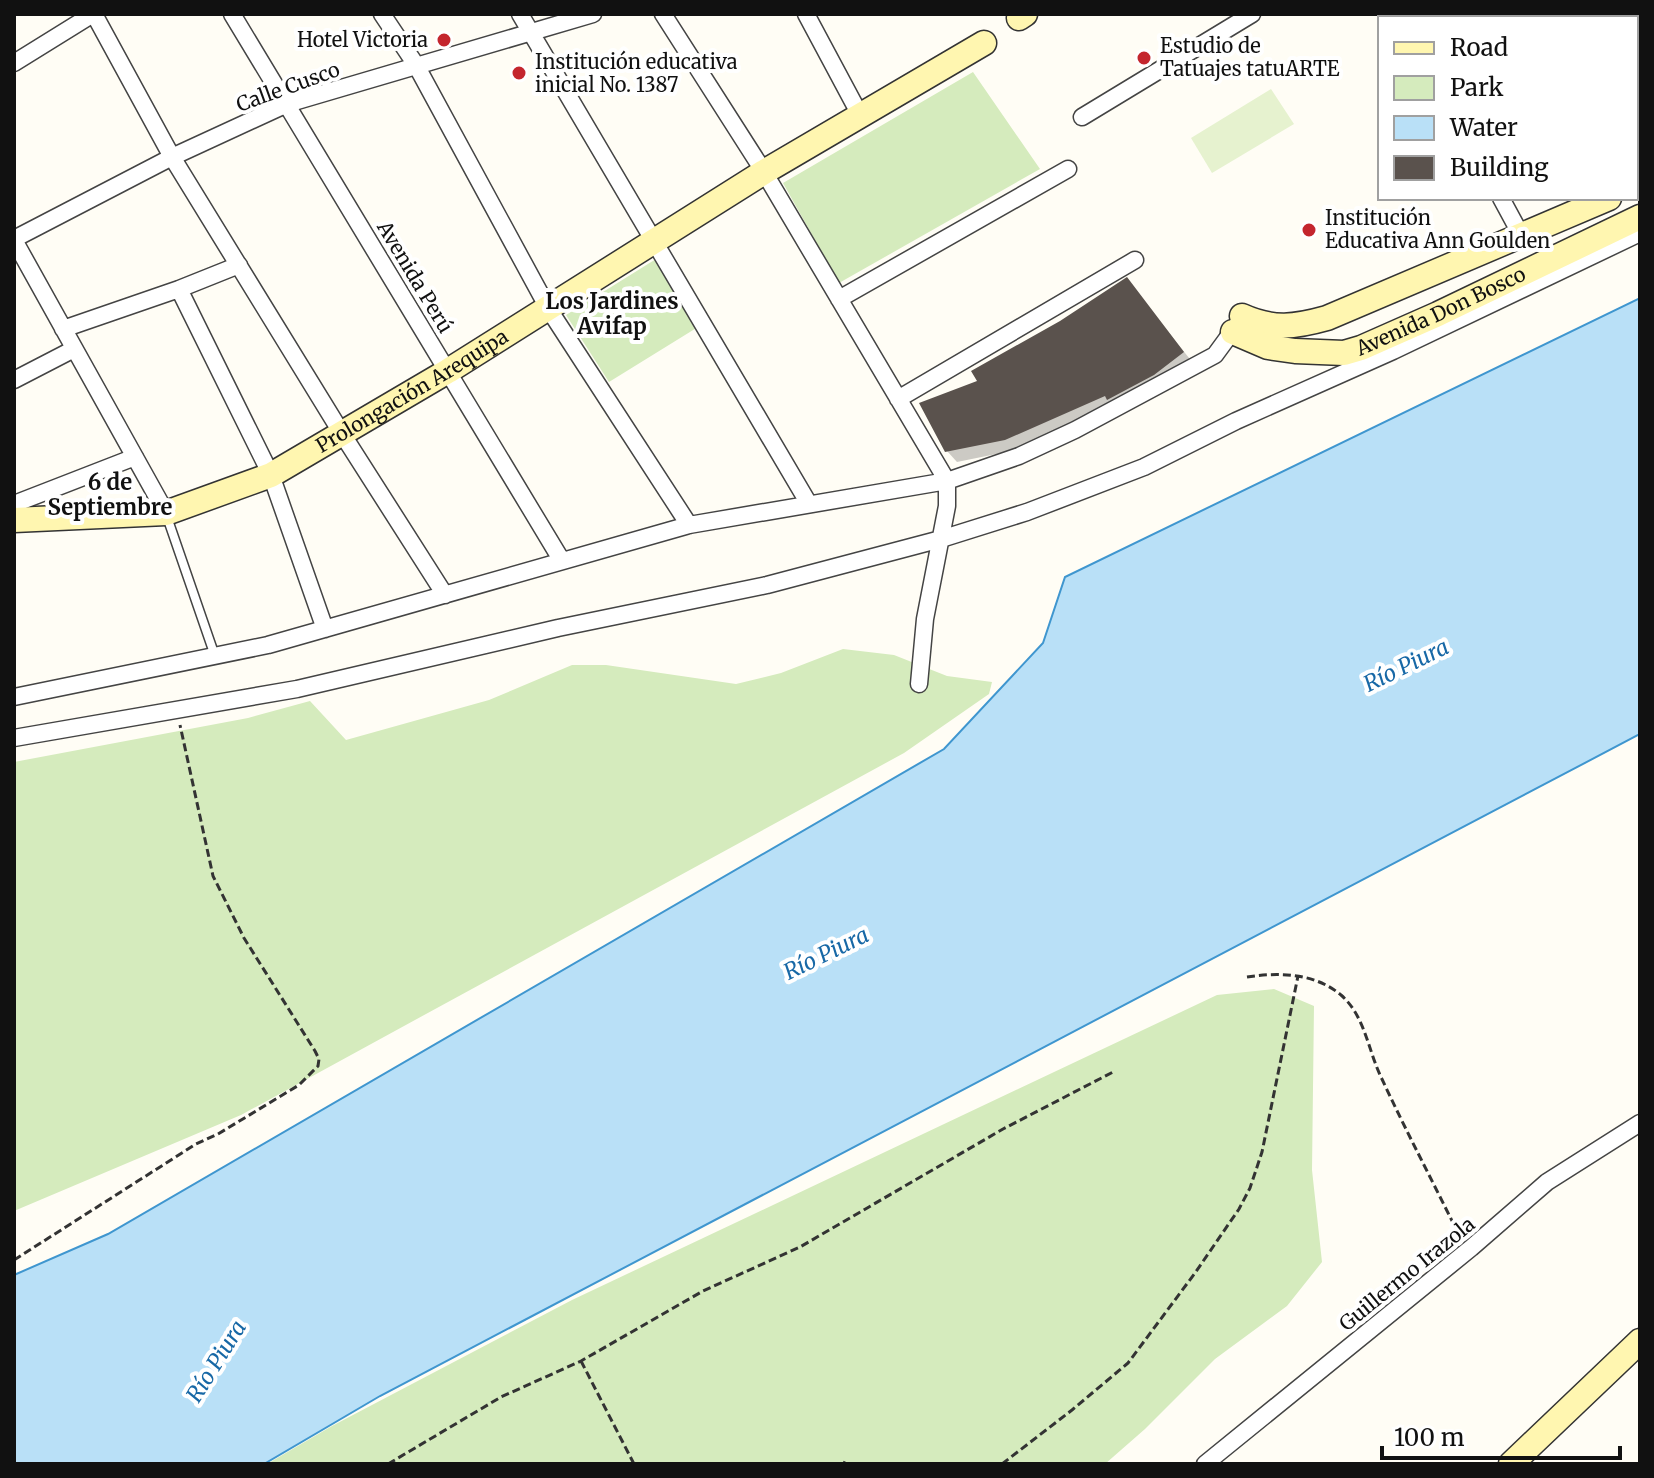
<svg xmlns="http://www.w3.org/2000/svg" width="1654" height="1478" viewBox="0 0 1654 1478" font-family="Merriweather,serif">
<rect width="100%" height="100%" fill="#fffdf5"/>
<!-- green -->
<path fill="#d5ebbd" d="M 973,72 L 1040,169 L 839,283 L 783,183 Z
M 656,259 L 698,327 L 609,382 L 566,315 Z
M 843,649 L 894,655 L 947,676 L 992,682 L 989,694 L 904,753 L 241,1115 L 14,1211 L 14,762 L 248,718 L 310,701 L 346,740 L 489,700 L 572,665 L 606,665 L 736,684 L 781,673 Z
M 1274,989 L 1314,1006 L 1312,1170 L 1322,1262 L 1287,1306 L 1215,1359 L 1145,1429 L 1105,1464 L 267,1464 L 332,1426 L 572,1300 L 1217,995 Z"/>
<!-- pitch -->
<path fill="#e6f2cf" d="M 1271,89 L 1294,124 L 1212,173 L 1191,138 Z"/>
<!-- water -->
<path fill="#b9e0f7" stroke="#3f96cf" stroke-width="2" d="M 1640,298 L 1640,734 L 380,1396 L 264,1464 L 14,1464 L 14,1275 L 108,1234 L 944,749 L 1043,643 L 1065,577 Z"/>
<!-- shadow -->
<path fill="#0003" d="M 1127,280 L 1193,363 L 1119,410 L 1016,450 L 957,462 L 947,451 L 979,382 L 1061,323 Z"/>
<!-- building -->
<path fill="#5a524d" d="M 1127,277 L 1184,352 L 1154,375 L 1107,400 L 1105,396 L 1005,440 L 945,452 L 919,403 L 977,381 L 971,371 L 1060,321 Z"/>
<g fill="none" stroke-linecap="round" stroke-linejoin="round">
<defs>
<path id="lane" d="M 166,514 L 215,656"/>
<path id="street" d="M 94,14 L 172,157 L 341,432 L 445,595
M 232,14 L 562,561
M 382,14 L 416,65 L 548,308 L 689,525
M 520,14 L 809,504
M 663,14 L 764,172 L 947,481 L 947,506 L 925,619 L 919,684
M 806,14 L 860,115
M 1402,14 L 1404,18
M 1458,14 L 1473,18
M 1509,18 L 1514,14
M 1636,51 L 1640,51
M 14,63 L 93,14
M 1082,117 L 1252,14
M 1501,198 L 1521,235
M 14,239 L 172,157 L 287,104 L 593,14
M 14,240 L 166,513
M 179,289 L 271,475 L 325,629
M 839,299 L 1068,169
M 63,329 L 179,289 L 239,265
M 14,380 L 74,349
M 898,399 L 1135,260
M 14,504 L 135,457
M 14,697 L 268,645 L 689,525 L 947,481 L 1019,456 L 1075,430 L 1215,355 L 1237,325
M 14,738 L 297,689 L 558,628 L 767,585 L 941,539 L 1027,512 L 1144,467 L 1236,421 L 1393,351 L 1640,233
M 1205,1464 L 1471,1248 L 1547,1182 L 1640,1123"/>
<g id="secondary">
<path d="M 1019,18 L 1025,14"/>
<path d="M 1636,187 L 1640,185"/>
<path d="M 1242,316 C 1273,330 1295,327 1327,318 L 1609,198"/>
<path id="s1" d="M 1233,332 L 1268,347 L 1295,351 L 1344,353 L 1361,348 L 1438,314 L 1640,217"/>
<path id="s2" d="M 14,520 L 166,513 L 271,475 L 448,371 L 764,172 L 984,43"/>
<path d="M 1511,1464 L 1640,1341"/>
</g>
</defs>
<!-- lane casing -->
<use href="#lane" stroke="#444" stroke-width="11"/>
<!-- street casing -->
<use href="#street" stroke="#444" stroke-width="19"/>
<!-- secondary casing -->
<use href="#secondary" stroke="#333" stroke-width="27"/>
<!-- path -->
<path stroke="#333" stroke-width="3" stroke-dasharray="8 4" stroke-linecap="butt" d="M 1247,977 C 1279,972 1315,973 1341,995 C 1365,1016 1368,1050 1381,1077 C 1406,1131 1434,1184 1460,1237
M 14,1260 L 196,1144 L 218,1134 L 299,1085 L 318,1066 L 319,1059 L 315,1051 L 244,938 L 213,876 L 180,725
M 581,1361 L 634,1464
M 843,1462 L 847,1464
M 388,1464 L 501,1397 L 581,1361 L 703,1291 L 800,1247 L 1003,1129 L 1115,1071
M 1002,1464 L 1072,1410 L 1128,1363 L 1195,1273 L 1239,1209 L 1250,1188 L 1262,1152 L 1298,976"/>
<!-- lane -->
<use href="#lane" stroke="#fff" stroke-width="8"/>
<!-- street -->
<use href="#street" stroke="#fff" stroke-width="16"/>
<!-- secondary -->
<use href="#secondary" stroke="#fff6b0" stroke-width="24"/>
</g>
<!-- markers -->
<g fill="#c4262e" stroke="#fff" stroke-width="3">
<circle cx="444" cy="40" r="8"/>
<circle cx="1144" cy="58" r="8"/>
<circle cx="519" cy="73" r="8"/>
<circle cx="1309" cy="230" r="8"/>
</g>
<g text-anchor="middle" stroke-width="8" stroke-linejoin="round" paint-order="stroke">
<!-- poi labels -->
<g font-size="20" fill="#111" stroke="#fff" text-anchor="start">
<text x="428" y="47" text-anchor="end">Hotel Victoria</text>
<text x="1160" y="53">Estudio de<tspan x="1160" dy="23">Tatuajes tatuARTE</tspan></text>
<text x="535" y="69">Institución educativa<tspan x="535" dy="23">inicial No. 1387</tspan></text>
<text x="1325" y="225">Institución<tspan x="1325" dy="23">Educativa Ann Goulden</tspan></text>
</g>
<!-- street labels -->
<g font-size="20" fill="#111" stroke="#fff">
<text transform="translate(288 87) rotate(-20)" y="7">Calle Cusco</text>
<text transform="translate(415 277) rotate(59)" y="7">Avenida Perú</text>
<text dy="7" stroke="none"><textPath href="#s1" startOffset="220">Avenida Don Bosco</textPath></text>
<text dy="7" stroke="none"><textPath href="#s2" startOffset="428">Prolongación Arequipa</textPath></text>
<text transform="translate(1407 1274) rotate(-39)" y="7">Guillermo Irazola</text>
</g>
<!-- neighbourhood labels -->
<g font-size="22" font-weight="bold" fill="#111" stroke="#fff">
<text x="612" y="309">Los Jardines<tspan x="612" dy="25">Avifap</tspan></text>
<text x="110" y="490">6 de<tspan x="110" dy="25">Septiembre</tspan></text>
</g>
<!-- water labels -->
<g font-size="22" font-style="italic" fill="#1768a6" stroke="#fff">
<text transform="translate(1406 665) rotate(-26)" y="8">Río Piura</text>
<text transform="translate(826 953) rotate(-26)" y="8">Río Piura</text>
<text transform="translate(216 1361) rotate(-58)" y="8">Río Piura</text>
</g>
</g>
<!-- border -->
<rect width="1654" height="1478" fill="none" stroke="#111111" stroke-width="32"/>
<!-- legend -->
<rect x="1378" y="16" width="260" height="184" fill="#ffffff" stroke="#a0a0a0" stroke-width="2"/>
<rect x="1394" y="42" width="40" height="12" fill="#fff6b0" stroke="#a0a0a0" stroke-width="2"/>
<text x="1450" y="56" font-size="24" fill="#111111">Road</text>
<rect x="1394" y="76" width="40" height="24" fill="#d5ebbd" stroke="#a0a0a0" stroke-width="2"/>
<text x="1450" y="96" font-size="24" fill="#111111">Park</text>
<rect x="1394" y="116" width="40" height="24" fill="#b9e0f7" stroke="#a0a0a0" stroke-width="2"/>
<text x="1450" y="136" font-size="24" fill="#111111">Water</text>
<rect x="1394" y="156" width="40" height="24" fill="#5a524d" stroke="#a0a0a0" stroke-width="2"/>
<text x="1450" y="176" font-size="24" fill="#111111">Building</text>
<!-- scale -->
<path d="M1382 1446v12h238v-12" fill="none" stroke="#111111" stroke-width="4"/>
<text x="1394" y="1446" font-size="24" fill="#111111" stroke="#ffffff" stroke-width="6" paint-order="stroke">100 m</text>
</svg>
